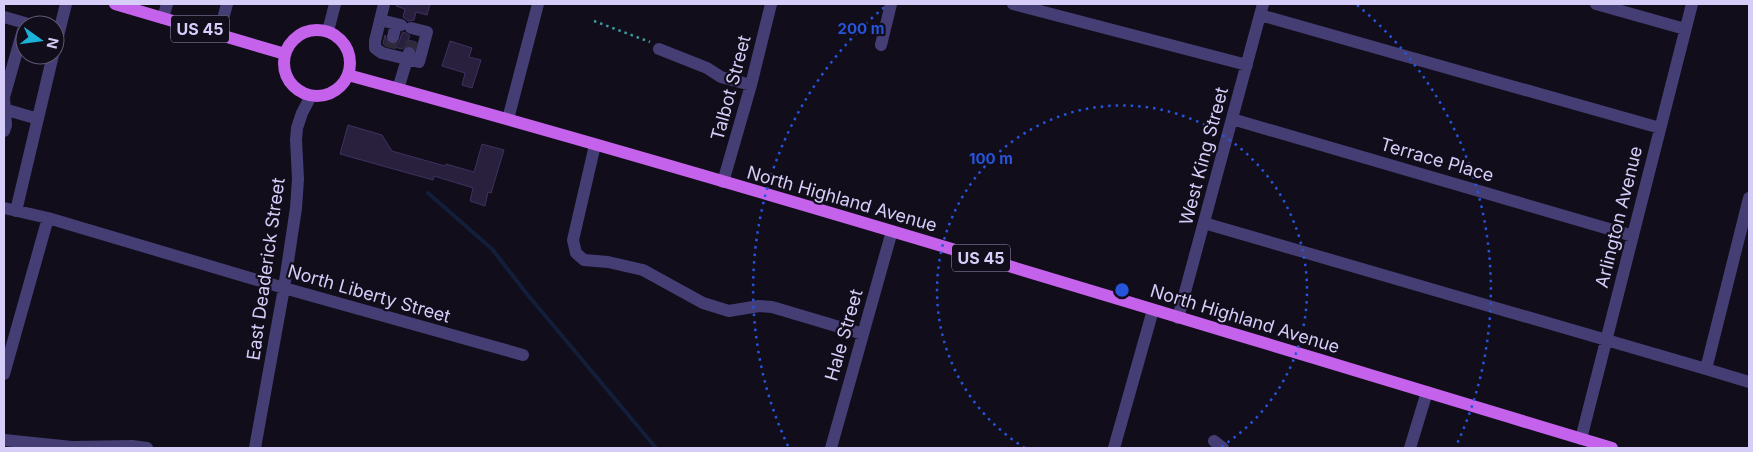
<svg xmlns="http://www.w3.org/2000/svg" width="1753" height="452" viewBox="0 0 1753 452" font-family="Inter,sans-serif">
<rect width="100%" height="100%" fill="#110d1a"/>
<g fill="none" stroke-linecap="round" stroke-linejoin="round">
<!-- stream -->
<path stroke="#121e3a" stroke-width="4" d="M 428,193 L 492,249 L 527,294 L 656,448"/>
</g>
<!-- building -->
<path fill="#28203d" stroke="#3f3162" d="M 397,4 L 430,4 L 427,15 L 416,12 L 414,20 L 408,21 L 403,17 L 405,9 L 396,6 Z
M 404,32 L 410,36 L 408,40 L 416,42 L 415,47 L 408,45 L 402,49 L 383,44 L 385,35 L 387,43 L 395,45 L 399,42 L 402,33 Z
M 450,41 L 472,48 L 469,57 L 481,60 L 472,88 L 462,85 L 465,73 L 442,66 Z
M 348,125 L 382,135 L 392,151 L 445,166 L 446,164 L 474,172 L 482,144 L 504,150 L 491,193 L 488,192 L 485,206 L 470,201 L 473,188 L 470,187 L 434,176 L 433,180 L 340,154 Z"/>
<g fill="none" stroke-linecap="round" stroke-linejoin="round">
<!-- minor-tunnel -->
<path stroke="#2f2a3b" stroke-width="12" stroke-dasharray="12 6" stroke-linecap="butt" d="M 390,48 L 393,37
M 409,53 L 412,41"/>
<!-- path -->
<path stroke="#3b9b9e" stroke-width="2.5" stroke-dasharray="2.5 4" stroke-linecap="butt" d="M 594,21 L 650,42"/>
<!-- minor -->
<path stroke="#453e74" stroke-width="12" d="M 384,4 L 375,41 L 375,48 L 382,53 L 419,62 L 427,32 L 411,28
M 1013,4 L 1247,65
M 1596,4 L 1685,29
M 1260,15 L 1660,128
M 4,17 L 25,23 L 4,97 L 6,125 L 4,131
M 163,18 L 167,4
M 380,20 L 401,25
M 328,31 L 335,4
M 219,34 L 227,4
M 393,37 L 396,24
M 881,45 L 891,4
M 55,48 L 66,4
M 659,49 L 707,68 L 721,77 L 751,85
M 398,89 L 409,53
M 4,109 L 38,119
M 508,119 L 538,4
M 1232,119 L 1633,236
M 595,145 L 573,240 L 576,253 L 584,260 L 608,262 L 643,270 L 703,303 L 729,311 L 759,306 L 772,307 L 863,334
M 723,182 L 751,85 L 771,4
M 1749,198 L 1706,369 L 1749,382
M 4,208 L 48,218 L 284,288 L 523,355
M 16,211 L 53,55
M 1204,223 L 1706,369
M 1178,318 L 1263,4
M 4,374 L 48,218
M 1581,439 L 1692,4
M 4,440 L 72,447 L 132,446 L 147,448
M 1214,441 L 1223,448
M 255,448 L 284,288 L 296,208 L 298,179 L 296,140 L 297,128 L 302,113 L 311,96
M 831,448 L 892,231
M 1114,448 L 1153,310
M 1410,448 L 1427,392"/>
<!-- major -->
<path stroke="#c562eb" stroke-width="12" d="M 115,4 L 285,54
M284 63a33 33 0 1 1 66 0a33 33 0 1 1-66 0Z
M 348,75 C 772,191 1192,322 1612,448"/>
</g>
<!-- distance rings -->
<g fill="none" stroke="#2654da" stroke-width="2.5" stroke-dasharray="2.5 5">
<path d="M1025 448A185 185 0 1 1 1219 448"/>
<path d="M788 446A369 369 0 0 1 887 5M1357 5A369 369 0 0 1 1456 446"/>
</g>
<g text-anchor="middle" stroke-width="4.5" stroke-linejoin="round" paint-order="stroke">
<!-- shield labels -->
<g fill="#110d1a" stroke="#9b93b6" stroke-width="1">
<rect x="171" y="15.5" width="58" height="27" rx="4"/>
<rect x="952" y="244.5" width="58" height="27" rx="4"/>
</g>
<g font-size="16" font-weight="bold" fill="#d6cdf9">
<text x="200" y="35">US 45</text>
<text x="981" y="264">US 45</text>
</g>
<!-- street labels -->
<g font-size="18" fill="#d6cdf9" stroke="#110d1a">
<text transform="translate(731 88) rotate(-75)" y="6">Talbot Street</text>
<text transform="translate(1204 156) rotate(-75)" y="6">West King Street</text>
<text transform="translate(1437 160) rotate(16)" y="6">Terrace Place</text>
<text transform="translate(842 199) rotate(16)" y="6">North Highland Avenue</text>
<text transform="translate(1619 217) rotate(-76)" y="6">Arlington Avenue</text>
<text transform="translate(266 269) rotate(-82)" y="6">East Deaderick Street</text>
<text transform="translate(369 294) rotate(16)" y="6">North Liberty Street</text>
<text transform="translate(1245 319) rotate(17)" y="6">North Highland Avenue</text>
<text transform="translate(844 335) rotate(-74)" y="6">Hale Street</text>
</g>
</g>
<circle cx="1122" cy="290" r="8" fill="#2654da" stroke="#110d1a" stroke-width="2.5"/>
<g font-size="15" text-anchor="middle" font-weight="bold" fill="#2654da" stroke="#110d1a" stroke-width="4.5" stroke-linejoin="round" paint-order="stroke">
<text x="861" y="34">200 m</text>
<text x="991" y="164">100 m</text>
</g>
<!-- border -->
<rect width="1753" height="452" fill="none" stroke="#d6cdf9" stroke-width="10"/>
<!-- north arrow -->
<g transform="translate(40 40) rotate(104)"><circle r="24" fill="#110d1a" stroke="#605a73"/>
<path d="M0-4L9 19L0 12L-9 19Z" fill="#1cb1d6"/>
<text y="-8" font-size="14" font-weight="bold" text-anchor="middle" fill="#d6cdf9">N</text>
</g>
</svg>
